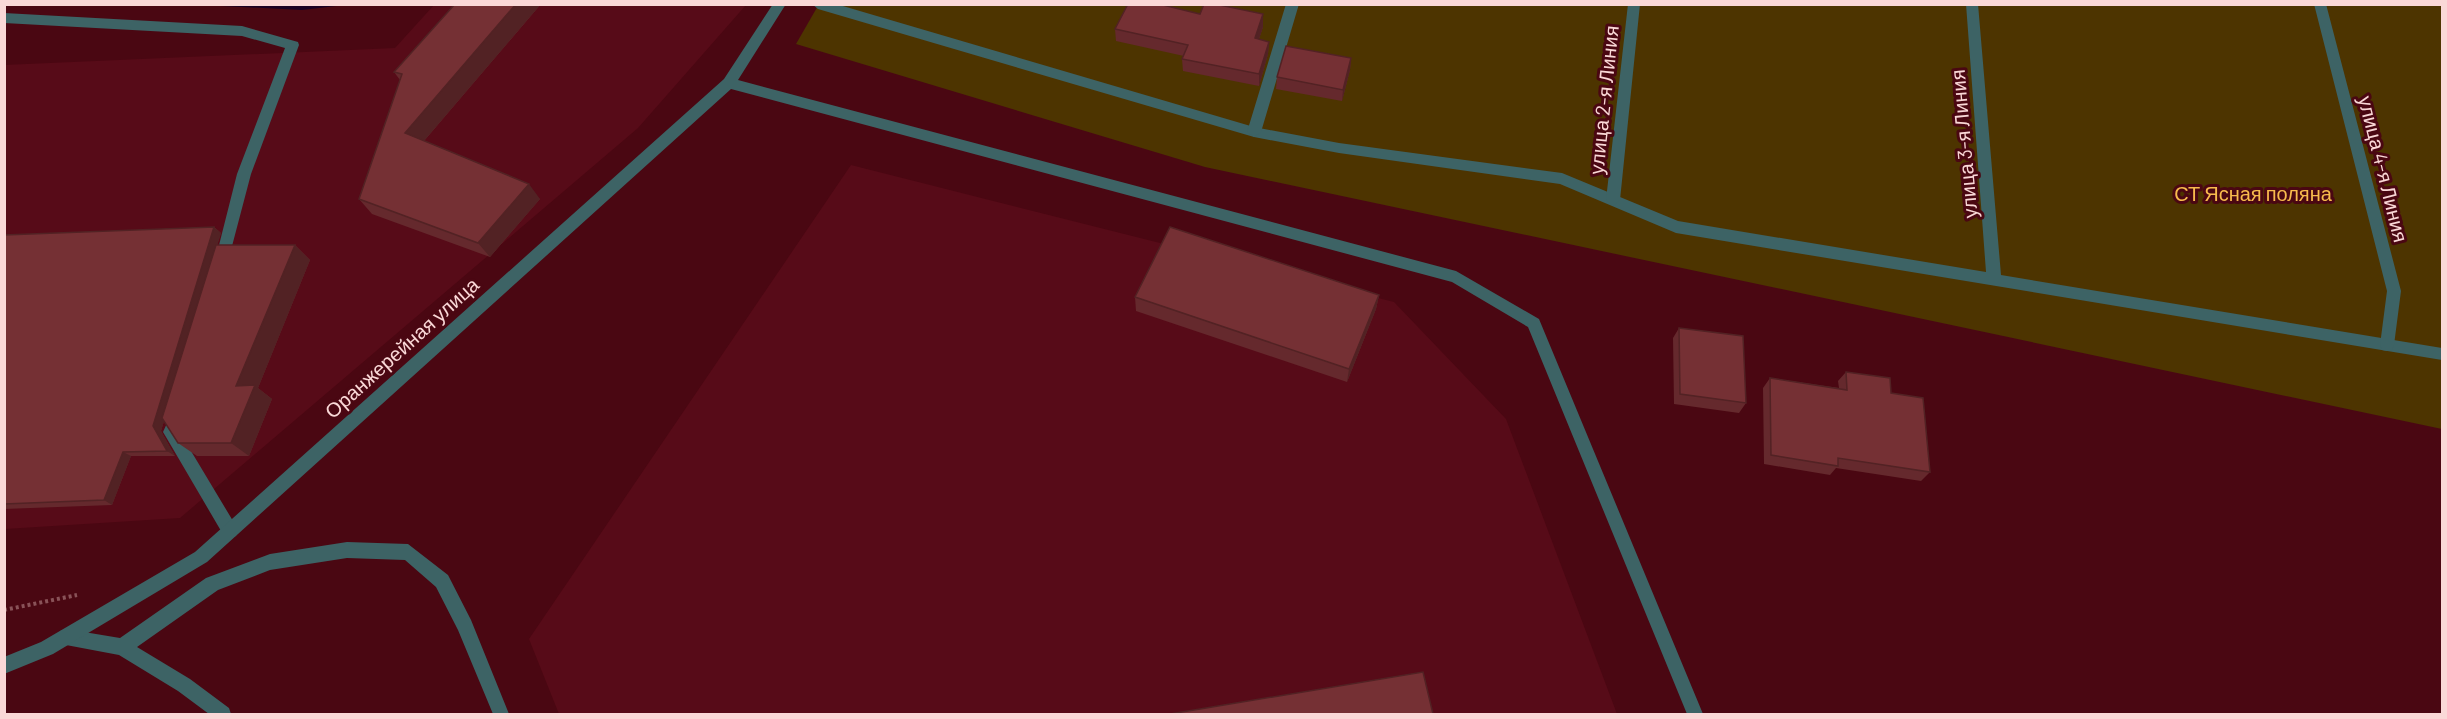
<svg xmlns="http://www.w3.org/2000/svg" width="2447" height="719" viewBox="0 0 2447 719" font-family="Barlow,sans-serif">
<rect width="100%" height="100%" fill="#4a0712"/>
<!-- built -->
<path fill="#570b18" d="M 434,5 L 746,5 L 638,128 L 180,518 L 5,529 L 4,65 L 395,48 Z
M 851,165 L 1394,302 L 1506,419 L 1617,714 L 559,714 L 529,639 Z"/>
<!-- green -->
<path fill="#4d3400" d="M 819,4 L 2442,5 L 2442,429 L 1205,167 L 796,44 Z"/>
<!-- water -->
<path fill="#1b0023" d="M 201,5 L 201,4 L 345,5 L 302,10 Z"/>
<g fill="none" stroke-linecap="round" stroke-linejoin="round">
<!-- path -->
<path stroke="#895258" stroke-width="4" stroke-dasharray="3 3" stroke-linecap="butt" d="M 4,610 L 77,595"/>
<!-- lane -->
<path fill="#3d6365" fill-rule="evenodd" d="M 812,4 L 836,4 L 1254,127 L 1339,143 L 1562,173 L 1678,221 L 1986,272 L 1966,4 L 1978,4 L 2001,275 L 2442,348 L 2442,360 L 1676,233 L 1560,184 L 1339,153 L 1254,137 L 818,9 Z
M 4,13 L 242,26 L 298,42 L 299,45 L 251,174 L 226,269 L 216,269 L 214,265 L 237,174 L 285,48 L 242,36 L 4,23 Z
M 173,419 L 178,421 L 181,426 L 179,431 L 236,526 L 238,531 L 236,536 L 230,538 L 224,536 L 166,437 L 163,432 L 168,421 Z
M 347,542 L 408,544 L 448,575 L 471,620 L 509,714 L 493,714 L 458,630 L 436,587 L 405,560 L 347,558 L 270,570 L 218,590 L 137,647 L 190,679 L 229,708 L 231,714 L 209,714 L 178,691 L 119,655 L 66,645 L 60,643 L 58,637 L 60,631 L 66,629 L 120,638 L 206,578 L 270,554 Z"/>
<!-- street -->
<path fill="#3d6365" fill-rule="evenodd" d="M 773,4 L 786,4 L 738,80 L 1456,271 L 1539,319 L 1703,714 L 1687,714 L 1528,327 L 1452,282 L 731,89 L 207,562 L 53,654 L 4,674 L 4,657 L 41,642 L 195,552 L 724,79 Z
M 1286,4 L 1299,4 L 1261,132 L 1254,137 L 1247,132 Z
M 1628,4 L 1640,4 L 1620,200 L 1613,206 L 1606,200 Z
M 2314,4 L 2326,4 L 2401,291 L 2394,345 L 2392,350 L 2387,351 L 2382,350 L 2380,345 L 2387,291 Z"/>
</g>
<!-- wall -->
<path fill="#65292d" d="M 455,4 L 541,4 L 424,141 L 540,199 L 490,257 L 372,214 L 359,199 L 400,80 L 394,72 Z
M 1200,14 L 1263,14 L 1263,27 L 1259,39 L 1269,42 L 1268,54 L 1259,86 L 1183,71 L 1182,59 L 1184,56 L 1116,41 L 1115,29 Z
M 1351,58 L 1350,70 L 1342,101 L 1276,89 L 1277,77 Z
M 214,227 L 221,233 L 217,245 L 295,245 L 310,260 L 258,388 L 272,399 L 249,456 L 197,456 L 178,443 L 164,421 L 161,431 L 175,456 L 131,456 L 112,505 L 4,509 L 4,235 Z
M 1379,295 L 1376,309 L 1347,382 L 1136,311 L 1135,297 Z
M 1679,328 L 1746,403 L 1739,413 L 1674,404 L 1673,338 Z
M 1846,372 L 1891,393 L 1930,472 L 1921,481 L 1836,468 L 1830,475 L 1764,464 L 1763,388 L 1770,378 L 1839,388 L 1838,381 Z"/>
<!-- shaded-wall -->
<path fill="#522224" d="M 516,4 L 541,4 L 417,149 L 405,133 Z
M 1263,14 L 1263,27 L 1255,51 L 1255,38 Z
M 1269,42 L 1268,54 L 1259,86 L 1259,74 Z
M 1351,58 L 1350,70 L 1342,101 L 1343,90 Z
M 529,184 L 540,199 L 490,257 L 478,243 Z
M 214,227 L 221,233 L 161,431 L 175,456 L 167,451 L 153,426 Z
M 295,245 L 310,260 L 258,388 L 272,399 L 249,456 L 231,443 L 236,386 Z
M 1379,295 L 1376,309 L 1347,382 L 1349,369 Z
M 123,452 L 131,456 L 112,505 L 104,500 Z"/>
<!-- building -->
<path fill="#753034" stroke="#522224" stroke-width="1.5" d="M 455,4 L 516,4 L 405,133 L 529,184 L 478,243 L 359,199 L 402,74 L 394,72 Z
M 1128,4 L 1159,4 L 1200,14 L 1204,4 L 1215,4 L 1263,14 L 1255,38 L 1269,42 L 1259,74 L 1182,59 L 1188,45 L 1115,29 Z
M 1286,46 L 1351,58 L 1343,90 L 1277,77 Z
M 214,227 L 153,426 L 167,451 L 123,452 L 104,500 L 4,504 L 4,235 Z
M 1170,227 L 1379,295 L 1349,369 L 1135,297 Z
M 216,245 L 295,245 L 236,386 L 255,385 L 231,443 L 178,443 L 162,418 Z
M 1679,328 L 1743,336 L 1746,403 L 1680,394 Z
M 1846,372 L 1890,378 L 1891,393 L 1923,398 L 1930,472 L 1838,458 L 1838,466 L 1771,455 L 1770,378 L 1847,390 Z
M 1423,672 L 1433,714 L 1170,714 Z"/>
<g text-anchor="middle" stroke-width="6" stroke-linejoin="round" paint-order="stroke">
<!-- street labels -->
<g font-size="20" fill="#fad8d7" stroke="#4a0712">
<text transform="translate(1604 100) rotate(-84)" y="7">улица 2-я Линия</text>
<text transform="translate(1964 144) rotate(-95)" y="7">улица 3-я Линия</text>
<text transform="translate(2383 169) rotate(76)" y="7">улица 4-я Линия</text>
<text transform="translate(402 348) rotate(-42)" y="7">Оранжерейная улица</text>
</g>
<!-- park labels -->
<g font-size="20" fill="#f8bb4d" stroke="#4a0712">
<text x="2253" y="201">СТ Ясная поляна</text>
</g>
</g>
<!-- border -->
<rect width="2447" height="719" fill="none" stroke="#fad8d7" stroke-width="12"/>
</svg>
